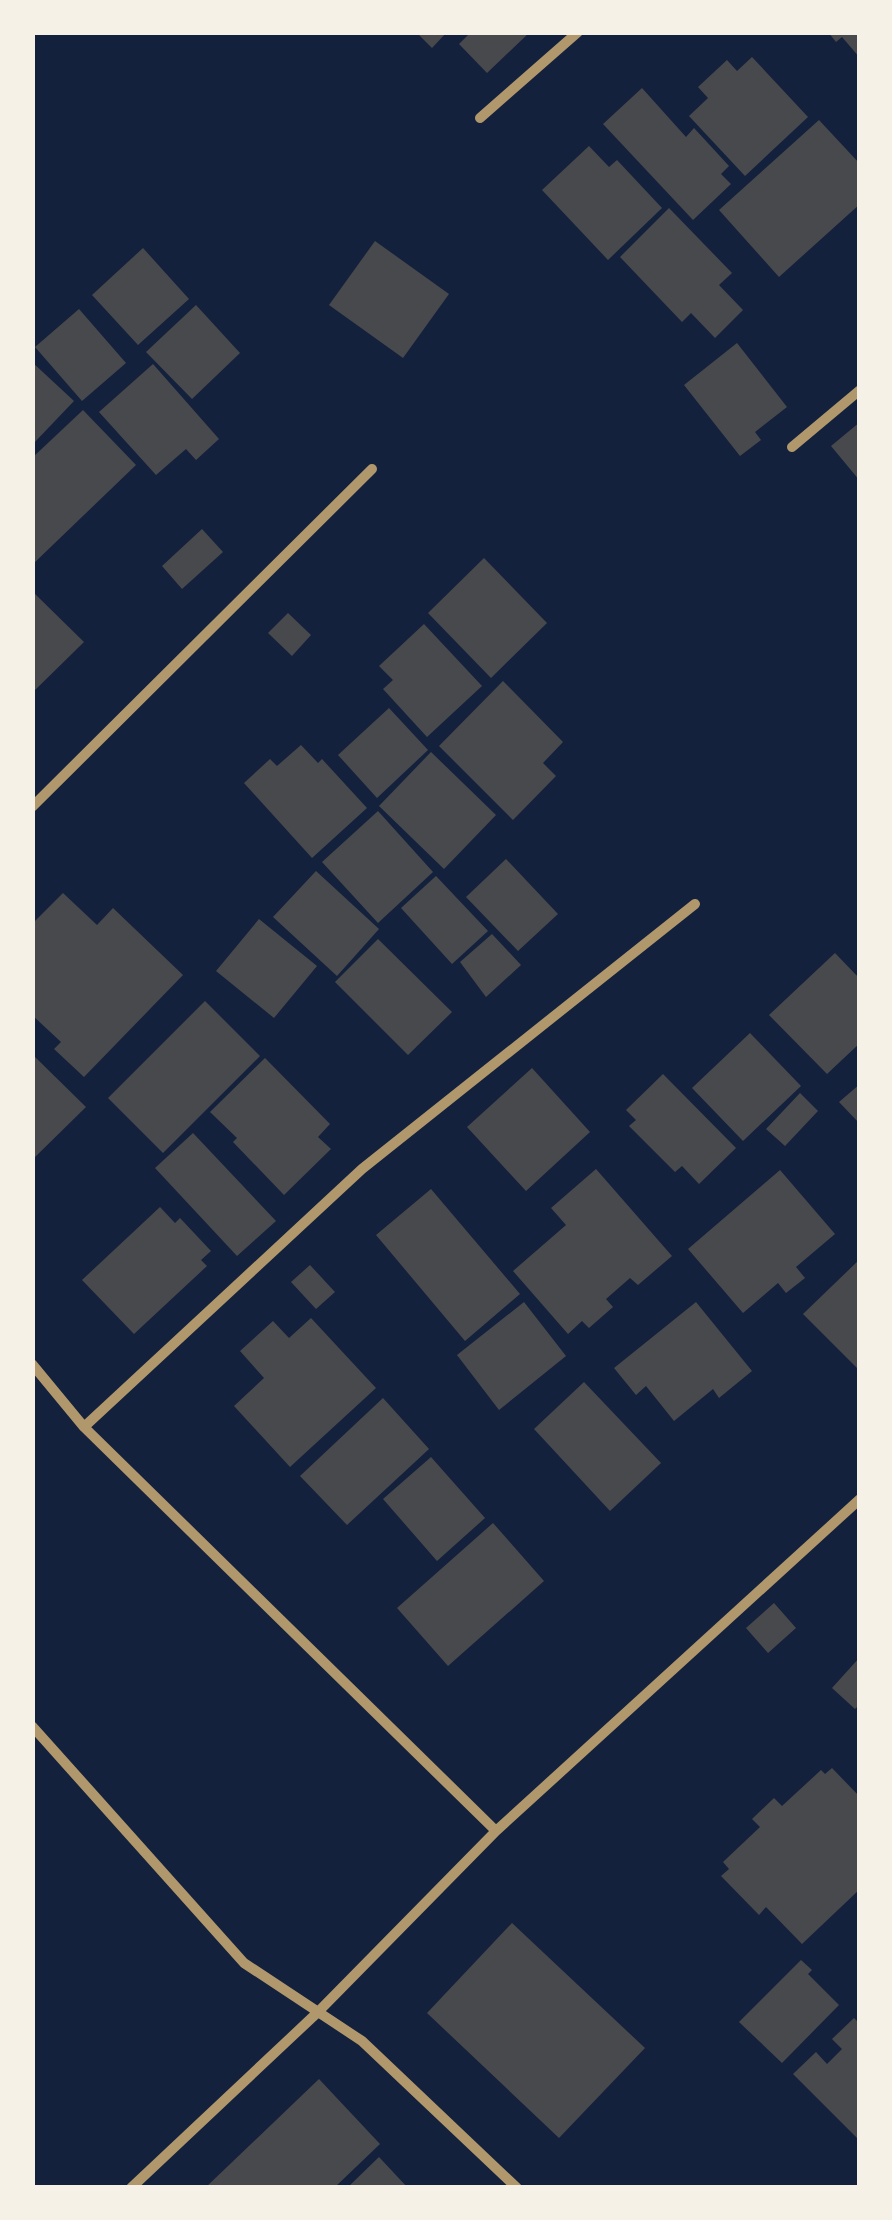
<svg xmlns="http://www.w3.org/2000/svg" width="892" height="2220" viewBox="0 0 892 2220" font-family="'Archivo Narrow',sans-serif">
<rect width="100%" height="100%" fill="#14213d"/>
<!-- building -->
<path fill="#48494c" d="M 416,32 L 447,32 L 432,48 Z
M 471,32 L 530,32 L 487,73 L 459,44 Z
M 828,32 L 860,32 L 860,58 L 842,37 L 836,42 Z
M 752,57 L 808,117 L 745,176 L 689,116 L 708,98 L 698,87 L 727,60 L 737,71 Z
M 642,88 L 686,137 L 694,128 L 729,166 L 721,174 L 731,184 L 693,220 L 603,124 Z
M 819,120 L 860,164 L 860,204 L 779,277 L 719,210 Z
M 589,146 L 609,167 L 617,160 L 662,208 L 608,260 L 542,190 Z
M 669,208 L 732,273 L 719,285 L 743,310 L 715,338 L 691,313 L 682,322 L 620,257 Z
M 375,241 L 449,294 L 403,358 L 329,305 Z
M 143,248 L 189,299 L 138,345 L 92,295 Z
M 196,305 L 240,353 L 192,399 L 146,352 Z
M 79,309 L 126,363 L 82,401 L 35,347 Z
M 737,343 L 787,407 L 755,432 L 761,440 L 740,456 L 684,385 Z
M 32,362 L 74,401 L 32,445 Z
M 153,364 L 219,439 L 196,460 L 186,449 L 156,475 L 99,412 Z
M 83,410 L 136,465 L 32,565 L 32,458 Z
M 860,422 L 860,481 L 831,446 Z
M 202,529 L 223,552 L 182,589 L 162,566 Z
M 484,558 L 547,623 L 491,678 L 428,613 Z
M 32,591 L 84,642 L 32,693 Z
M 288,613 L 311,635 L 292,656 L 268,633 Z
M 424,624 L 482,686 L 427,737 L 383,689 L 393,680 L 379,666 Z
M 503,681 L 563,742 L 543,763 L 556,776 L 513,820 L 439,746 Z
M 389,708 L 428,750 L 377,798 L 338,755 Z
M 301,745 L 318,763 L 322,759 L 367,808 L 312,858 L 244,783 L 270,759 L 277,766 Z
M 431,752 L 496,815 L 444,869 L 379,806 Z
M 378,811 L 433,872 L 378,923 L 322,862 Z
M 506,859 L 558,914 L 518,951 L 466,897 Z
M 316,871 L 379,929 L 337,976 L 273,917 Z
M 436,876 L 488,931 L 452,964 L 401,908 Z
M 63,893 L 97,925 L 113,908 L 183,975 L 84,1077 L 54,1049 L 61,1042 L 32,1015 L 32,924 Z
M 259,919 L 317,966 L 274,1018 L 216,971 Z
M 492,934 L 521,965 L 486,997 L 460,962 Z
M 378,939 L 452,1012 L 408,1055 L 335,982 Z
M 835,953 L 860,979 L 860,1043 L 827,1074 L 769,1015 Z
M 205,1001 L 260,1056 L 163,1153 L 108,1098 Z
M 750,1033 L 801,1086 L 743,1141 L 692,1088 Z
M 32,1054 L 86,1107 L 32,1160 Z
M 265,1058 L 330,1124 L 318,1137 L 331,1149 L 284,1195 L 233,1142 L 237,1138 L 210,1112 Z
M 532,1068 L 590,1132 L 526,1191 L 467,1127 Z
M 663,1074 L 736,1148 L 699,1184 L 682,1166 L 675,1172 L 629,1126 L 636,1120 L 626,1110 Z
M 860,1084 L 860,1124 L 839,1102 Z
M 800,1093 L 818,1111 L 785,1146 L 766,1129 Z
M 193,1133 L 276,1221 L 237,1256 L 155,1168 Z
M 596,1169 L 672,1256 L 638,1285 L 630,1278 L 606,1299 L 613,1307 L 589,1328 L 582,1321 L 568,1334 L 513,1271 L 566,1225 L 551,1208 Z
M 780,1170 L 835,1234 L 796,1267 L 805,1278 L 786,1293 L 778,1283 L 743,1313 L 688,1249 Z
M 431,1189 L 520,1294 L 465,1341 L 376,1235 Z
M 160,1207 L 175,1223 L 180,1218 L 211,1251 L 201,1260 L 207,1266 L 134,1334 L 82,1280 Z
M 860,1259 L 860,1371 L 803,1314 Z
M 310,1265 L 335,1292 L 316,1309 L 291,1282 Z
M 524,1302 L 566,1356 L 499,1410 L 457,1355 Z
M 696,1302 L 752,1371 L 719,1398 L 713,1389 L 674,1421 L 646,1386 L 636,1395 L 614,1368 Z
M 311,1318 L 376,1388 L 290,1467 L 234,1406 L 264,1378 L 240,1351 L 273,1321 L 289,1338 Z
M 584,1382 L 661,1463 L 610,1511 L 534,1429 Z
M 383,1398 L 429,1449 L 347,1525 L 300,1476 Z
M 431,1457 L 485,1518 L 437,1561 L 383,1499 Z
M 493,1523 L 544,1581 L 448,1666 L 397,1608 Z
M 774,1603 L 796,1628 L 768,1653 L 746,1628 Z
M 860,1657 L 860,1704 L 855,1709 L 832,1688 Z
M 832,1768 L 860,1797 L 860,1889 L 802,1944 L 766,1907 L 759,1915 L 721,1876 L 729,1869 L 723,1862 L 760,1827 L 752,1819 L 774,1798 L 782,1806 L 821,1770 L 825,1774 Z
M 512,1923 L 645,2048 L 559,2138 L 427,2013 Z
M 801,1960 L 812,1970 L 808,1974 L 839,2005 L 782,2063 L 739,2022 Z
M 854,2018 L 860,2024 L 860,2141 L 793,2074 L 816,2052 L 827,2064 L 842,2049 L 832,2039 Z
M 319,2079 L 380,2144 L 334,2188 L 205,2188 Z
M 379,2157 L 408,2188 L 347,2188 Z"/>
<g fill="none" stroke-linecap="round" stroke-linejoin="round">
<!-- minor -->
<path stroke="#b1986c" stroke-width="10" d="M 480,118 L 578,32
M 792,447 L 860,390
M 32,807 L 372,469
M 32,1364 L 84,1427 L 496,1831
M 84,1427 L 362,1169 L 695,904
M 32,1726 L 244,1963 L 362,2041 L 517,2188
M 131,2188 L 318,2012 L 496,1831 L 860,1499"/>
</g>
<!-- border -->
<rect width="892" height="2220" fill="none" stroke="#f6f1e7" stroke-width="70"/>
</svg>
